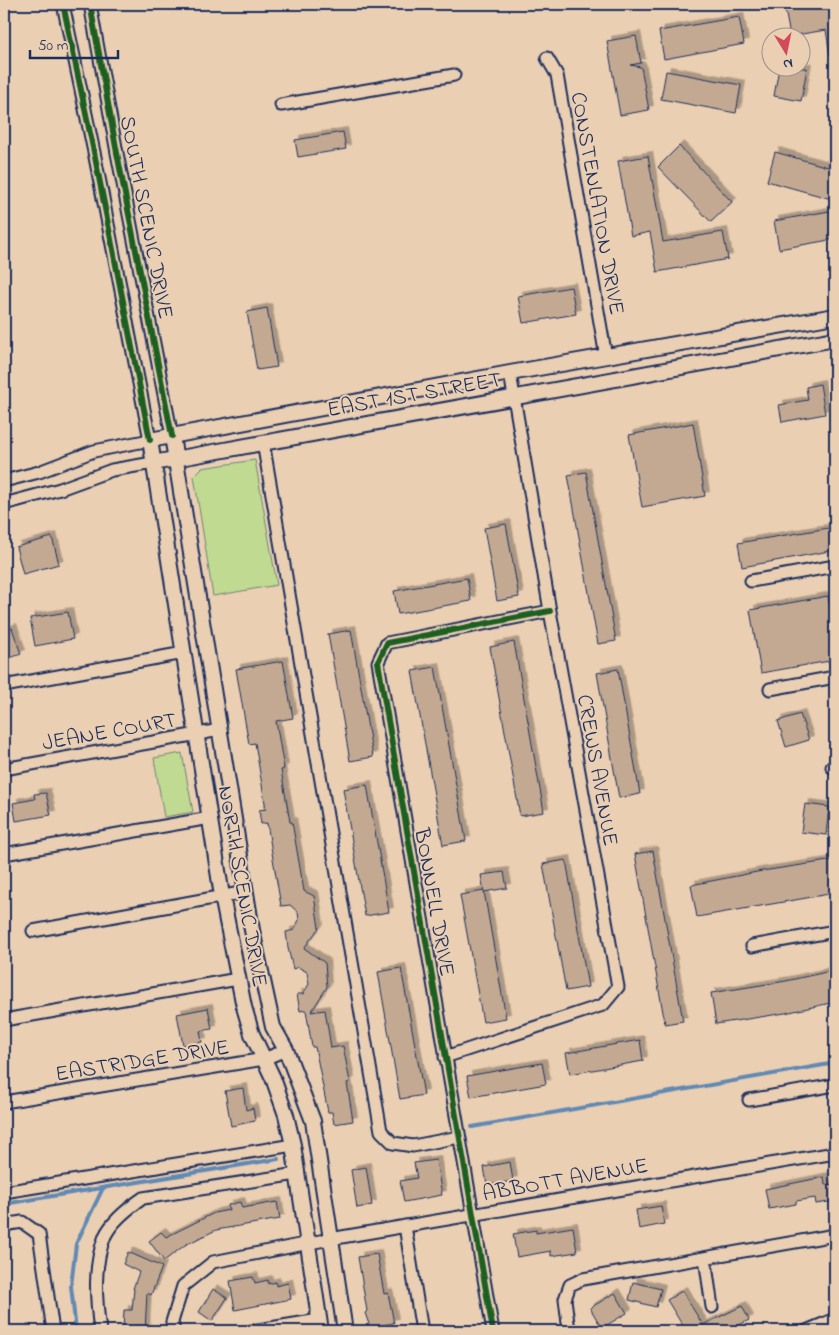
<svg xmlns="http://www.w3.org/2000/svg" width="839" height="1335" viewBox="0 0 839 1335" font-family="'Indie Flower',sans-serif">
<defs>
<filter id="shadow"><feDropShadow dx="4.5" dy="-4.5" stdDeviation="0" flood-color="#0004"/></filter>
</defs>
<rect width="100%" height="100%" fill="#ebcfb2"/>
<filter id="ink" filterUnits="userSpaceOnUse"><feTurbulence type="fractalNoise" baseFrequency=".02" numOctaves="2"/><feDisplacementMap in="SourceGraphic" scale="10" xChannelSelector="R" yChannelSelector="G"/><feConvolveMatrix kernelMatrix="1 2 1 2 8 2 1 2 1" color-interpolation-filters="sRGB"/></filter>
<g filter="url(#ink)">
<!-- green -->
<path fill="#c0da91" stroke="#6e8478" d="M 255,460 L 277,585 L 213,596 L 194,476 L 202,468 Z
M 182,753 L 193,812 L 164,817 L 154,758 Z"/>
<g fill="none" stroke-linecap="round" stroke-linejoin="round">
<!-- stream -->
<path stroke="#6189b4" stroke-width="4" d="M 472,1127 L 835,1063
M 4,1204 L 278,1159
M 76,1331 L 71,1286 L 76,1244 L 103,1188"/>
</g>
<!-- building -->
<path fill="#c3a991" stroke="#1b2f5e" filter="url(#shadow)" d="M 813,4 L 835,4 L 835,55 L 830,55 L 826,30 L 790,36 L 785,9 Z
M 739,17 L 744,44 L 664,59 L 659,31 Z
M 636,36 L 641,63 L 630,65 L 641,67 L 649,110 L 620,115 L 607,41 Z
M 779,68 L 807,68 L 801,101 L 774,96 Z
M 666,71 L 741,85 L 736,113 L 661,99 Z
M 343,132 L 346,149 L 298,157 L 295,140 Z
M 679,146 L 732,202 L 711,222 L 658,167 Z
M 775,152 L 835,169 L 835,200 L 767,181 Z
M 648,156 L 663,242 L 723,232 L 728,259 L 657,272 L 650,232 L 631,236 L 618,161 Z
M 835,210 L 835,239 L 779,249 L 774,221 Z
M 571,287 L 576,314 L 523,323 L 518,296 Z
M 267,308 L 277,367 L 257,370 L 247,312 Z
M 820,384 L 825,414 L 782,422 L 779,405 L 808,400 L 806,387 Z
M 693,423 L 705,496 L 642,507 L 629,435 Z
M 586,472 L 616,641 L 598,644 L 568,475 Z
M 506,524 L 519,597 L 497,601 L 484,528 Z
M 835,527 L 835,550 L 742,567 L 738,543 Z
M 52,537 L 59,564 L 23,574 L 16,547 Z
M 467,578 L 471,601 L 398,614 L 394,591 Z
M 828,596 L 835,637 L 835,660 L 761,673 L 750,610 Z
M 68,612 L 73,639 L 35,646 L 30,618 Z
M 12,628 L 21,654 L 4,660 L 4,631 Z
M 351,630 L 373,757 L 350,761 L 328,634 Z
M 514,642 L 544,812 L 520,816 L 490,647 Z
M 283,661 L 293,718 L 276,721 L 284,769 L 281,770 L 290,822 L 292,822 L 304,891 L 314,896 L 319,928 L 304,948 L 325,963 L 327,987 L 311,1012 L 325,1010 L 331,1048 L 343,1046 L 350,1082 L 347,1083 L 353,1121 L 334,1124 L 332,1112 L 328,1112 L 315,1047 L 312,1047 L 306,1010 L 300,1011 L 297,994 L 303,994 L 309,984 L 307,972 L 298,967 L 293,969 L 288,948 L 286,932 L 294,930 L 299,920 L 298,912 L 290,905 L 281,906 L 267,823 L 261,824 L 259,810 L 266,809 L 255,743 L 249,744 L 236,669 Z
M 435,667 L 466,841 L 443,845 L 412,671 Z
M 618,669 L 640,794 L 619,798 L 597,673 Z
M 800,714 L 809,740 L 786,747 L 778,721 Z
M 367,785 L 389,912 L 365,916 L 343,789 Z
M 46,793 L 51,815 L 16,821 L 13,803 L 35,799 L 34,794 Z
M 805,804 L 829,807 L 826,835 L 801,832 Z
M 653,851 L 683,1021 L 665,1024 L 635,854 Z
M 566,860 L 588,987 L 566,991 L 543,864 Z
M 835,860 L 835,893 L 697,917 L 691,885 L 762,871 Z
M 504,872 L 507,888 L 484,892 L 481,875 Z
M 484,891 L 506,1018 L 483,1022 L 460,895 Z
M 401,968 L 424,1095 L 400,1099 L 378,972 Z
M 835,970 L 835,1002 L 785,1013 L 716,1024 L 711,993 L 786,981 Z
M 208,1008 L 212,1029 L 200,1031 L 202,1042 L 183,1045 L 177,1014 Z
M 640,1040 L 643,1061 L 570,1074 L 566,1053 Z
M 542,1063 L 546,1084 L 471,1097 L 467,1076 Z
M 243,1088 L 246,1110 L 253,1108 L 255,1121 L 231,1126 L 225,1091 Z
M 436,1160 L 442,1195 L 404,1202 L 400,1181 L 417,1178 L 414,1163 Z
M 510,1162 L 513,1181 L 487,1185 L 484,1167 Z
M 366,1167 L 372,1205 L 357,1208 L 351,1170 Z
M 824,1177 L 825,1185 L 835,1184 L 835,1201 L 816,1204 L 815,1198 L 796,1201 L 796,1204 L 769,1209 L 765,1189 Z
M 240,1202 L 242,1208 L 277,1202 L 280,1219 L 216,1230 L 185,1245 L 164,1261 L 149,1241 L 161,1232 L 166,1237 L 214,1213 L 229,1210 L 228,1205 Z
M 661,1206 L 664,1224 L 639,1229 L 636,1210 Z
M 573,1227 L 577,1252 L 551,1256 L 551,1251 L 517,1257 L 513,1234 L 536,1230 L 536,1233 Z
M 128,1252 L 162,1267 L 151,1295 L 147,1293 L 145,1331 L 123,1331 L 124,1310 L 132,1310 L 134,1289 L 133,1289 L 139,1272 L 123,1264 Z
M 377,1254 L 384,1294 L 388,1293 L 394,1323 L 370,1327 L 365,1313 L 367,1311 L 358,1257 Z
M 253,1277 L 255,1283 L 268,1280 L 268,1284 L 276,1282 L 276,1286 L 288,1283 L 291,1299 L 235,1310 L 230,1281 Z
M 633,1282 L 661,1289 L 656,1307 L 629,1300 Z
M 213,1289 L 227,1298 L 212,1321 L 199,1312 Z
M 682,1291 L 703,1325 L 742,1306 L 749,1320 L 727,1331 L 686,1331 L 667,1300 Z
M 615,1293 L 627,1313 L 602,1328 L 590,1308 Z"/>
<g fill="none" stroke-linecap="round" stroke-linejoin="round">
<defs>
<path id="minor" d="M 90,4 L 117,153 L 172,436
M 547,58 L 557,75 L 606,357
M 281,105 L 454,75
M 263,442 L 381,1131 L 393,1143 L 413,1146 L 459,1137
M 4,481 L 39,472 L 94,451 L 150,440 L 95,157 L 63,4
M 4,504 L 60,489 L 112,470 L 153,463
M 751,581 L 835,566
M 4,686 L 184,653
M 770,689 L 835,677
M 832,767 L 835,766
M 4,769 L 220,730
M 4,854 L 210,818
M 33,931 L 246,892
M 752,946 L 835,931
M 4,1020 L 238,979
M 445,1057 L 603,1005 L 618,987 L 550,611 L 510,373
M 749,1100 L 835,1085
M 4,1102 L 264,1059 L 286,1050
M 4,1192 L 293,1145
M 4,1225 L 22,1222 L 39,1234 L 53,1331
M 405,1226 L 422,1331
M 705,1258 L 712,1307
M 100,1331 C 96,1300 93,1266 105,1236 C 112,1221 130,1207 143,1198 L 297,1174
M 174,1331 L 172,1322 L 183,1286 L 213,1262 L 330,1239 L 835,1153
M 252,1331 L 319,1320
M 493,1331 L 378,662 L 387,643 L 550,611
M 569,1331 L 565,1299 L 570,1285 L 583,1279 L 835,1235
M 806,1331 L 835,1319"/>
<path id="major" d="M 172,436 L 252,930 L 273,1027 L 286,1050 L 313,1121 L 345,1331
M 153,463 L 835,339
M 321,1331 L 293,1145 L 286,1115 L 273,1078 L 252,1034 L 244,1007 L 222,896 L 150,440 L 510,373 L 835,316"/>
</defs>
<!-- minor casing -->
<use href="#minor" stroke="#1b2f5e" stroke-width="15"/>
<!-- major casing -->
<use href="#major" stroke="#1b2f5e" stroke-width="18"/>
<!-- minor -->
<use href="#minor" stroke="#ebcfb2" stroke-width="11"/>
<!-- major -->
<use href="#major" stroke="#ebcfb2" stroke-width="14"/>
<defs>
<path id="cycleway" d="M 63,4 L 95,157 L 150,440
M 90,4 L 117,153 L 172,436
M 493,1331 L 378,662 L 387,643 L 550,611"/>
</defs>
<!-- cycleway casing -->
<use href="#cycleway" stroke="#ebcfb2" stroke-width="9"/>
<!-- cycleway -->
<use href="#cycleway" stroke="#1b5e20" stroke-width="6"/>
</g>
</g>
<g text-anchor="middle" stroke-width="4" stroke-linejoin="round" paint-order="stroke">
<!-- street labels -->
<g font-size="22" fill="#1b2f5e" stroke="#ebcfb2">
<text transform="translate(599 203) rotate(80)" y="8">CONSTENLATION DRIVE</text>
<text transform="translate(148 217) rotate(79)" y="8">SOUTH SCENIC DRIVE</text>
<text transform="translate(414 393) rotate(-10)" y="8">EAST 1ST STREET</text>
<text transform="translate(109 730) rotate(-10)" y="8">JEANE COURT</text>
<text transform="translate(599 770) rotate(80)" y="8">CREWS AVENUE</text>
<text transform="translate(244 886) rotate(80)" y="8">NORTH SCENIC DRIVE</text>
<text transform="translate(436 902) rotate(80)" y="8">BONNELL DRIVE</text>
<text transform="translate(142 1059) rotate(-9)" y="8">EASTRIDGE DRIVE</text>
<text transform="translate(565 1178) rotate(-10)" y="8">ABBOTT AVENUE</text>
</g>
</g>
<!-- margin -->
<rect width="839" height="1335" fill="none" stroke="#ebcfb2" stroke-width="20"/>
<rect x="10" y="10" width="819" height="1315" fill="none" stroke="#1b2f5e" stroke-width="2" filter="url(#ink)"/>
<!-- north arrow -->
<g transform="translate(786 52) rotate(170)"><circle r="24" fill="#ebcfb2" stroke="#988f90"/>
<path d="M0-4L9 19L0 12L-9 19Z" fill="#d1495b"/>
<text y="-8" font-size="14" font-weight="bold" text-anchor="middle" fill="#1b2f5e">N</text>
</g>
<!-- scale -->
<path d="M30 50v8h88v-8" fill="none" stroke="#1b2f5e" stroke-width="2.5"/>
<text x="38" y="50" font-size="15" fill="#1b2f5e" stroke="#ebcfb2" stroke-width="4" paint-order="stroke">50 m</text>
</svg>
